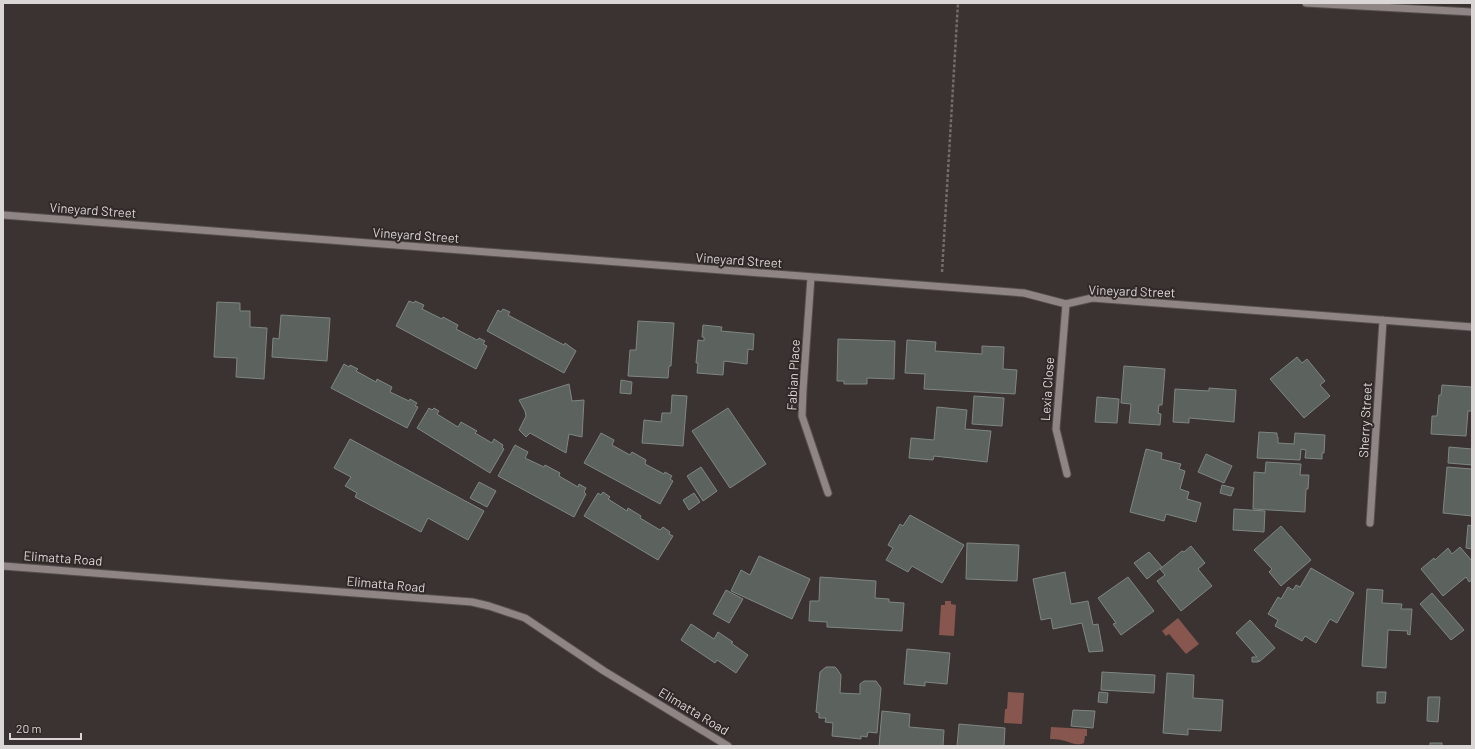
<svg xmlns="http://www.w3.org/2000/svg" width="1475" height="749" viewBox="0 0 1475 749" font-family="Barlow,sans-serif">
<rect width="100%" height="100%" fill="#3a3331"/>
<!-- water -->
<path fill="#87564f" d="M 945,601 L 951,601 L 951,604 L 956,605 L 954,636 L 939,635 L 941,605 L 945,605 Z
M 1178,618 L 1199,644 L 1186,654 L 1169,634 L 1166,636 L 1162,631 Z
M 1008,692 L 1024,693 L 1022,724 L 1004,723 L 1005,709 L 1007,709 Z
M 1051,727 L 1087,729 L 1087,736 L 1085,736 L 1084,743 C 1076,747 1069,741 1061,740 C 1057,739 1054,739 1050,739 Z"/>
<!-- building -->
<path fill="#5c635e" stroke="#7f8681" d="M 409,301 L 414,303 L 415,301 L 424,305 L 422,309 L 442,319 L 443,317 L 458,325 L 456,329 L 477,340 L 479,338 L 485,341 L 483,344 L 487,346 L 476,369 L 396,326 Z
M 217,302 L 240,303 L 240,311 L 250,311 L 250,327 L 267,328 L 264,379 L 236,377 L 237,358 L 214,357 Z
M 503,309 L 510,312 L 508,315 L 564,345 L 565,343 L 576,351 L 564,373 L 487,331 L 498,310 L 501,312 Z
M 281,315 L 330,318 L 327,361 L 272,357 L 273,338 L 279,339 Z
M 638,321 L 674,323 L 671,366 L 669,366 L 668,378 L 628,376 L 630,350 L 636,350 Z
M 703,325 L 722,327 L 721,331 L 754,334 L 753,350 L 748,349 L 747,364 L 724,361 L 723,375 L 697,373 L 698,363 L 696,363 L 698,340 L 704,341 L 704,337 L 702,337 Z
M 838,339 L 895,341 L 894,379 L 867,378 L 867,384 L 844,384 L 844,381 L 837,381 Z
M 907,340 L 936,342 L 935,351 L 982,354 L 982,346 L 1004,347 L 1003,369 L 1017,370 L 1015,394 L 924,389 L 925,374 L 905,373 Z
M 1297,357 L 1302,363 L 1307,359 L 1325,381 L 1320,385 L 1330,396 L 1304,418 L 1270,379 Z
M 344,364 L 349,367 L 350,365 L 358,369 L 356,371 L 376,382 L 377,379 L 392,387 L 390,392 L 409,401 L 410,399 L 417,403 L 415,406 L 418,407 L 407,428 L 331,388 Z
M 1124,366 L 1165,369 L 1162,405 L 1159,405 L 1158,413 L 1161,414 L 1160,425 L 1129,423 L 1131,404 L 1121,403 Z
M 621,380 L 632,382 L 631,394 L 620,393 Z
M 569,384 L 572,401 L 584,400 L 582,437 L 569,434 L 566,453 L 530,433 L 526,437 L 519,430 L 526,416 L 525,411 L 519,400 Z
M 1442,385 L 1472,387 L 1472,411 L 1468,411 L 1466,436 L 1431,434 L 1432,416 L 1437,416 L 1439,395 L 1441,395 Z
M 1209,388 L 1236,390 L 1234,422 L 1189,418 L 1189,423 L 1173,422 L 1175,389 L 1209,391 Z
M 672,395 L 687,396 L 683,446 L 642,443 L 644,420 L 661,422 L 662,413 L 671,413 Z
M 974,396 L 1004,398 L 1002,426 L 972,424 Z
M 1097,397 L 1119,399 L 1117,423 L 1095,422 Z
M 937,407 L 967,410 L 965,429 L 991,431 L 987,462 L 934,456 L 933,460 L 909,458 L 911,438 L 934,440 Z
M 429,408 L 432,410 L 434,408 L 439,411 L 437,414 L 458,427 L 461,422 L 477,431 L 475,433 L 492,443 L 494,439 L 503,445 L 502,447 L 504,449 L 490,473 L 417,428 Z
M 728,408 L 766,464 L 730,488 L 692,431 Z
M 1259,432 L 1277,433 L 1277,436 L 1278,437 L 1278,443 L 1294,444 L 1295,433 L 1325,435 L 1324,453 L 1322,453 L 1322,459 L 1305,458 L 1306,450 L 1301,449 L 1300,460 L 1257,458 Z
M 601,433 L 614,440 L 612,445 L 630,455 L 632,452 L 646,460 L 645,464 L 664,474 L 665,472 L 672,476 L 670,479 L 673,481 L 660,504 L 584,463 Z
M 350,439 L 484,511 L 468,540 L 428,518 L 421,532 L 355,497 L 357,493 L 345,486 L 351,477 L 334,468 Z
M 515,445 L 528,452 L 525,458 L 544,467 L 545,465 L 560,473 L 559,476 L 578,487 L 579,484 L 586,488 L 584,492 L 586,494 L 574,517 L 498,476 Z
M 1449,447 L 1472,449 L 1472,465 L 1448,463 Z
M 1146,449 L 1162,453 L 1161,459 L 1181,464 L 1179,469 L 1185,471 L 1180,489 L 1189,492 L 1187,499 L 1201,503 L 1196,522 L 1166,514 L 1164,521 L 1130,512 Z
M 1206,454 L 1232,466 L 1224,483 L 1198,472 Z
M 1266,462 L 1301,464 L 1300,475 L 1309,475 L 1308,489 L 1306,489 L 1305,512 L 1253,509 L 1254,472 L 1265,473 Z
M 701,467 L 717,491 L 703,501 L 687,476 Z
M 1447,467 L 1472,469 L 1472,516 L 1443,513 Z
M 479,482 L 496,491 L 487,507 L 470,498 Z
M 1222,485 L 1234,488 L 1231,496 L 1220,493 Z
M 603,492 L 610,497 L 608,499 L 627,511 L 628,508 L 641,516 L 640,518 L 660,530 L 663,527 L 670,532 L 669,534 L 673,536 L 658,560 L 584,516 L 598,493 L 601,495 Z
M 694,493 L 700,502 L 689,510 L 683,500 Z
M 1234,509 L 1265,511 L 1264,532 L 1233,530 Z
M 910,515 L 964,545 L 942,583 L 912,566 L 908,572 L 886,560 L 893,548 L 888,545 L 900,524 L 903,526 Z
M 1468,525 L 1472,526 L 1472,549 L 1466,548 Z
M 1281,526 L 1311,560 L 1281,586 L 1269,572 L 1272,569 L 1254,550 Z
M 967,543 L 1019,545 L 1017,581 L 966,579 Z
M 1191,546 L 1205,563 L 1198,569 L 1212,586 L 1181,611 L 1157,581 L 1165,575 L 1160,569 L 1182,551 L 1184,552 Z
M 1460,547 L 1472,561 L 1472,580 L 1469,582 L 1466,577 L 1443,596 L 1421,569 L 1434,558 L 1435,560 L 1448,548 L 1452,554 Z
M 1149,552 L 1162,567 L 1147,579 L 1134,563 Z
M 759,556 L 810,579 L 792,619 L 731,591 L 741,570 L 750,575 Z
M 1311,568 L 1354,593 L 1337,623 L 1330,619 L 1316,643 L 1305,636 L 1302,641 L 1275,626 L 1278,620 L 1268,614 L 1278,597 L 1281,599 L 1288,587 L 1293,590 L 1296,585 L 1300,587 Z
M 1065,572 L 1071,604 L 1088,601 L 1093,625 L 1098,624 L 1103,651 L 1089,652 L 1082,623 L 1053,629 L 1051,618 L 1041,620 L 1033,579 Z
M 820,577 L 876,581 L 875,598 L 889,599 L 889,602 L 904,603 L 902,631 L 827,627 L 827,622 L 809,621 L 810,601 L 819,601 Z
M 1128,577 L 1154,611 L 1121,635 L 1113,624 L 1116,623 L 1098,598 Z
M 1367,589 L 1383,590 L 1382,603 L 1402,604 L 1401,609 L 1412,609 L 1410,635 L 1407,634 L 1408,631 L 1388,630 L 1386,668 L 1362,666 Z
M 726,590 L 743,599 L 729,623 L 713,614 Z
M 1432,593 L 1464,630 L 1451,640 L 1420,604 Z
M 1250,620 L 1275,648 L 1259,662 L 1258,660 L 1258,662 L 1252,662 L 1252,657 L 1257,657 L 1236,633 Z
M 691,624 L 714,639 L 718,632 L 733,642 L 731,643 L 748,655 L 736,673 L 717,660 L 715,663 L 681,640 Z
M 907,649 L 950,653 L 947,684 L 925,682 L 925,686 L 904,684 Z
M 826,667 L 835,667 L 837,669 L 841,675 L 840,693 L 860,694 L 860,684 L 864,681 L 876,681 L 881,688 L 877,733 L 868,732 L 867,737 L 861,736 L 861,739 L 832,736 L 833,723 L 825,722 L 826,718 L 819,718 L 819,713 L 816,712 L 820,672 Z
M 1102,672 L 1155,675 L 1154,693 L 1101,690 Z
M 1167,673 L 1194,675 L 1193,698 L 1223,700 L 1221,731 L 1188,729 L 1188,735 L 1163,733 Z
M 1099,692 L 1108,693 L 1107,703 L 1098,702 Z
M 1377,692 L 1386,692 L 1385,703 L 1377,703 Z
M 1428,697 L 1440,697 L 1438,722 L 1427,721 Z
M 1073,710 L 1095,711 L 1093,728 L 1071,726 Z
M 882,711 L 910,714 L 909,727 L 944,730 L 943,746 L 879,746 Z
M 959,724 L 1005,728 L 1004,746 L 957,746 Z
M 1430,743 L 1442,743 L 1442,746 L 1430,746 Z"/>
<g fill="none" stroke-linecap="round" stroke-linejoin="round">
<defs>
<path id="minor" d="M 1306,3 L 1472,12
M 3,215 L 1024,293 L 1066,304 L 1092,298 L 1472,327
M 811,277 L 803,390 L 802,416 L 828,493
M 1066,304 L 1056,429 L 1067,474
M 1370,523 L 1383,320
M 3,566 L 472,602 L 489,606 L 525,618 L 604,671 L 728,746"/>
</defs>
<!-- minor casing -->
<use href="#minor" stroke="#554f4e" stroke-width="9"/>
<!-- path -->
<path stroke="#726c6a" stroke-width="2.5" stroke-dasharray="3 2" stroke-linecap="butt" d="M 942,272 L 958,3"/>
<!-- minor -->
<use href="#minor" stroke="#8e8584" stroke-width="7"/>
</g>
<g text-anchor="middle" stroke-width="4" stroke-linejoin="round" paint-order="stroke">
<!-- street labels -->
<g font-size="13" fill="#dad6d5" stroke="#302928">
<text transform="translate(93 210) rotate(4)" y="5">Vineyard Street</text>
<text transform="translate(416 235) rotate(4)" y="5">Vineyard Street</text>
<text transform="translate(739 260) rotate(4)" y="5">Vineyard Street</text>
<text transform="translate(1132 291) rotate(2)" y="5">Vineyard Street</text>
<text transform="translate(793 375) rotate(-87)" y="5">Fabian Place</text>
<text transform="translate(1047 389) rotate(-86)" y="5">Lexia Close</text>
<text transform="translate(1365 420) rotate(-87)" y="5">Sherry Street</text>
<text transform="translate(63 558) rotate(4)" y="5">Elimatta Road</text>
<text transform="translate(386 584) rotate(5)" y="5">Elimatta Road</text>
<text transform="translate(694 711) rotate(31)" y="5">Elimatta Road</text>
</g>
</g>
<!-- border -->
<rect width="1475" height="749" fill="none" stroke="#dad6d5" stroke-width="8"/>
<!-- scale -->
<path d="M10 733v6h71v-6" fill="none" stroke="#dad6d5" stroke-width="2"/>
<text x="16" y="733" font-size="12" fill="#dad6d5" stroke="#302928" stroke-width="3" paint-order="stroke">20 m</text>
</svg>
